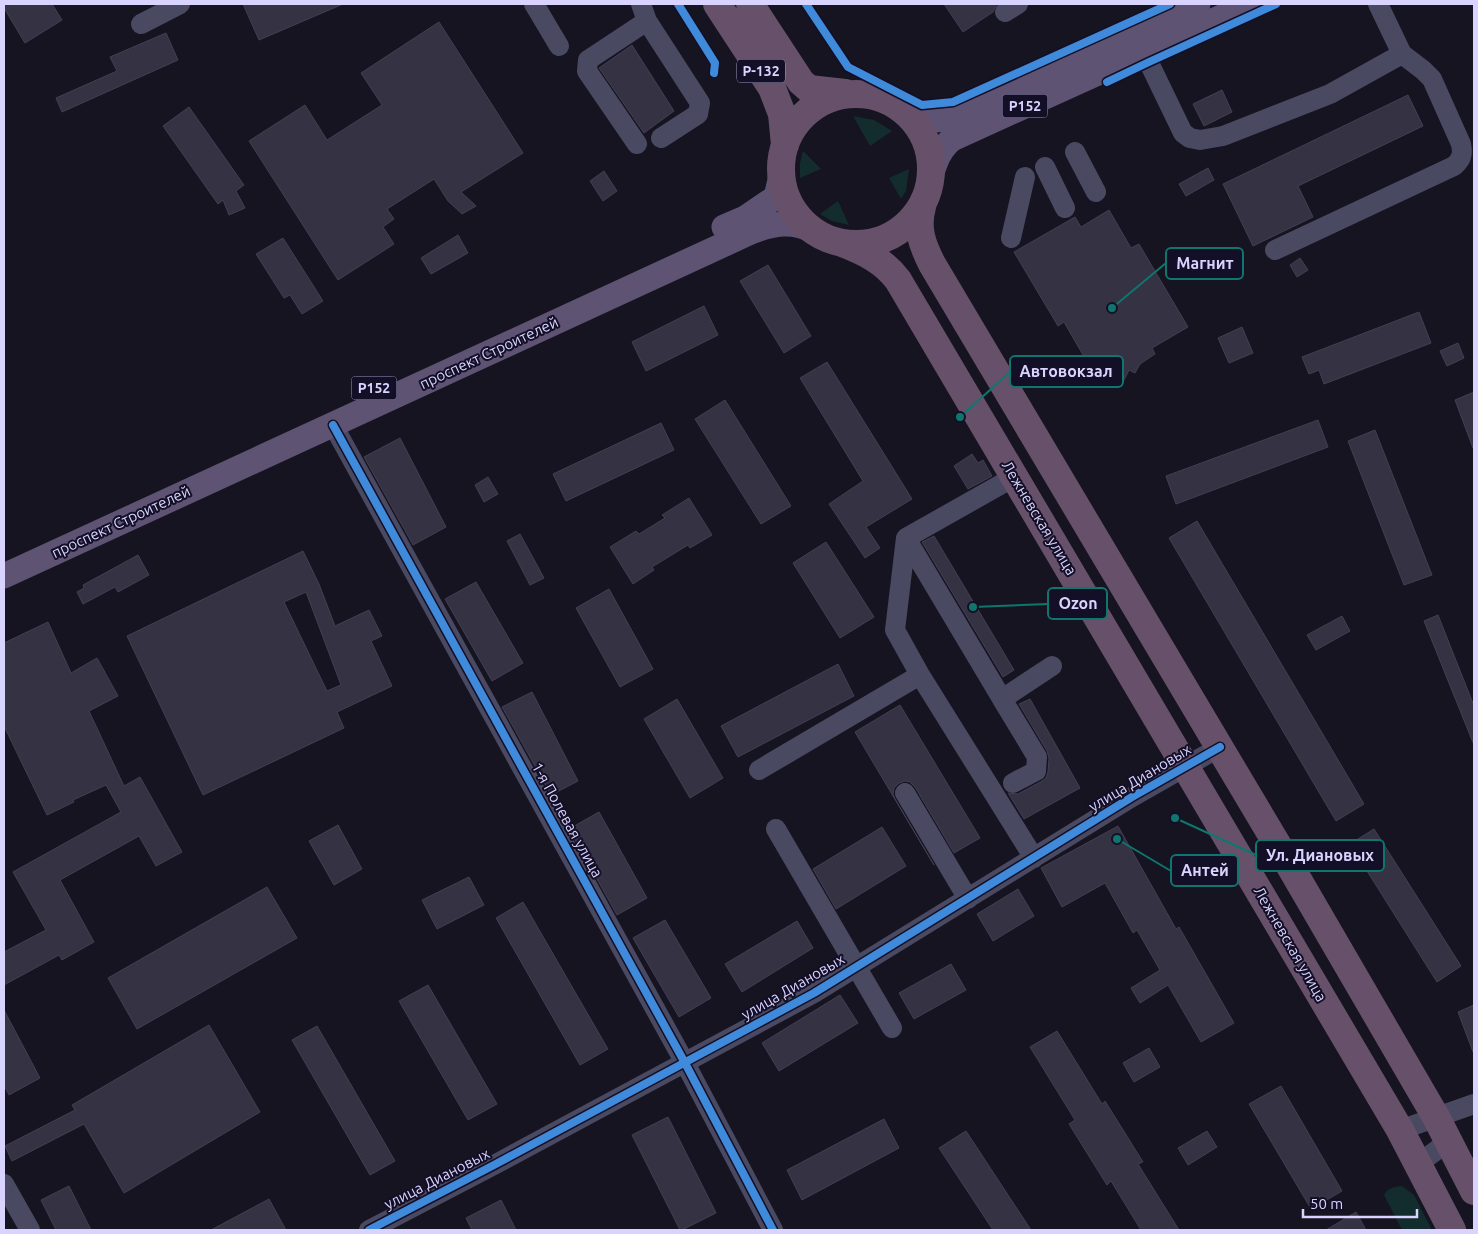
<svg xmlns="http://www.w3.org/2000/svg" width="1478" height="1234" viewBox="0 0 1478 1234" font-family="Ubuntu,sans-serif">
<rect width="100%" height="100%" fill="#161421"/>
<!-- green -->
<path fill="#132c2d" d="M 853,116 L 874,120 L 892,131 L 870,146 Z
M 803,151 L 821,169 L 800,178 L 800,163 Z
M 909,169 L 906,191 L 901,199 L 889,178 Z
M 838,201 L 849,225 L 832,221 L 820,214 Z
M 1402,1186 L 1414,1195 L 1432,1230 L 1402,1230 L 1384,1195 C 1389,1187 1393,1187 1402,1186 Z"/>
<!-- building -->
<path fill="#343243" stroke="#433f54" fill-rule="evenodd" d="M 4,4 L 52,4 L 62,20 L 25,43 L 4,8 Z
M 243,4 L 343,4 L 259,40 Z
M 944,4 L 997,4 L 993,12 L 963,32 Z
M 439,22 L 523,153 L 461,192 L 476,206 L 462,214 L 448,201 L 434,179 L 387,209 L 394,219 L 383,227 L 394,244 L 338,280 L 249,141 L 305,105 L 327,140 L 382,105 L 361,73 Z
M 166,33 L 178,60 L 62,112 L 56,98 L 117,71 L 110,57 Z
M 632,45 L 674,111 L 644,133 L 599,68 Z
M 1222,90 L 1232,112 L 1204,126 L 1193,104 Z
M 1408,95 L 1423,126 L 1298,186 L 1313,217 L 1253,246 L 1223,184 Z
M 189,107 L 244,185 L 236,191 L 245,208 L 229,215 L 223,200 L 218,204 L 163,126 Z
M 1208,168 L 1214,180 L 1186,196 L 1179,184 Z
M 604,171 L 617,191 L 603,201 L 590,181 Z
M 1109,210 L 1131,248 L 1139,244 L 1188,327 L 1152,348 L 1155,354 L 1140,364 L 1135,373 L 1129,370 L 1124,380 L 1118,376 L 1101,386 L 1064,322 L 1058,326 L 1014,252 L 1075,217 L 1081,227 Z
M 458,235 L 468,253 L 431,274 L 421,258 Z
M 283,238 L 323,301 L 302,314 L 290,295 L 284,298 L 256,254 Z
M 1300,258 L 1308,270 L 1297,277 L 1290,265 Z
M 768,265 L 811,336 L 784,353 L 740,281 Z
M 704,306 L 718,335 L 646,371 L 632,342 Z
M 1419,312 L 1431,343 L 1324,384 L 1319,370 L 1309,374 L 1302,357 Z
M 1242,327 L 1253,353 L 1229,363 L 1218,338 Z
M 1458,343 L 1464,358 L 1447,366 L 1440,351 Z
M 827,362 L 912,499 L 866,527 L 880,548 L 865,558 L 829,504 L 863,481 L 800,378 Z
M 1474,392 L 1474,448 L 1473,448 L 1455,400 Z
M 725,400 L 791,506 L 761,524 L 695,419 Z
M 1318,420 L 1328,447 L 1176,504 L 1166,476 Z
M 661,423 L 674,450 L 566,501 L 553,474 Z
M 1375,430 L 1432,575 L 1404,585 L 1348,441 Z
M 400,438 L 446,527 L 413,545 L 364,457 Z
M 972,454 L 978,463 L 983,460 L 992,476 L 968,489 L 954,466 Z
M 488,477 L 498,494 L 484,502 L 475,485 Z
M 689,498 L 712,535 L 690,548 L 688,545 L 652,567 L 654,570 L 633,584 L 610,547 L 636,531 L 639,534 L 665,518 L 662,515 Z
M 1197,521 L 1364,804 L 1336,821 L 1169,538 Z
M 520,534 L 544,578 L 530,585 L 507,541 Z
M 934,536 L 1014,670 L 1003,677 L 922,542 Z
M 826,542 L 874,617 L 840,638 L 793,563 Z
M 303,551 L 319,584 L 335,626 L 369,610 L 382,636 L 371,641 L 392,686 L 337,712 L 344,728 L 203,795 L 127,636 ZM 306,592 L 341,685 L 327,691 L 284,602 Z
M 138,555 L 149,575 L 118,592 L 115,587 L 83,604 L 77,592 L 84,588 L 83,585 Z
M 476,582 L 523,663 L 492,681 L 445,599 Z
M 609,589 L 653,669 L 620,687 L 576,608 Z
M 1438,615 L 1474,706 L 1474,745 L 1424,621 Z
M 1342,616 L 1350,631 L 1316,650 L 1307,635 Z
M 48,622 L 71,673 L 97,658 L 118,696 L 89,711 L 124,786 L 140,777 L 182,852 L 156,866 L 139,836 L 60,880 L 94,942 L 62,960 L 59,955 L 4,985 L 4,952 L 46,930 L 13,872 L 121,812 L 106,785 L 73,800 L 74,802 L 47,815 L 4,726 L 4,643 Z
M 838,664 L 854,696 L 738,757 L 721,726 Z
M 532,692 L 578,781 L 551,795 L 502,707 Z
M 677,699 L 723,778 L 690,798 L 644,719 Z
M 1030,699 L 1080,788 L 1024,819 L 1008,793 L 1018,794 L 1042,781 L 1046,778 L 1048,772 L 1049,758 L 1047,751 L 1019,704 Z
M 900,705 L 980,838 L 954,853 L 915,787 L 910,782 L 905,781 L 899,783 L 894,788 L 893,794 L 895,799 L 934,865 L 855,732 Z
M 599,812 L 647,898 L 617,915 L 569,829 Z
M 338,825 L 362,869 L 334,885 L 309,841 Z
M 1118,826 L 1176,929 L 1179,927 L 1234,1023 L 1201,1042 L 1168,985 L 1140,1003 L 1131,988 L 1160,970 L 1137,930 L 1133,933 L 1105,883 L 1062,907 L 1041,868 Z
M 882,827 L 906,866 L 836,909 L 813,869 Z
M 1374,829 L 1461,966 L 1437,982 L 1350,844 Z
M 469,877 L 484,905 L 437,929 L 422,900 Z
M 267,887 L 297,938 L 137,1029 L 108,978 Z
M 1018,889 L 1034,916 L 993,941 L 977,914 Z
M 523,902 L 608,1049 L 580,1065 L 496,918 Z
M 665,920 L 711,998 L 679,1017 L 633,938 Z
M 797,921 L 813,948 L 742,992 L 725,964 Z
M 951,964 L 966,990 L 914,1019 L 899,993 Z
M 428,985 L 497,1104 L 468,1120 L 399,1001 Z
M 840,995 L 858,1023 L 779,1071 L 762,1043 Z
M 1474,1005 L 1474,1052 L 1473,1052 L 1458,1012 Z
M 4,1010 L 40,1078 L 9,1095 L 4,1085 Z
M 209,1025 L 260,1112 L 124,1193 L 84,1124 L 12,1161 L 5,1146 L 75,1110 L 72,1105 Z
M 317,1026 L 395,1161 L 370,1175 L 292,1040 Z
M 1057,1031 L 1102,1104 L 1105,1101 L 1143,1162 L 1138,1164 L 1179,1230 L 1141,1230 L 1111,1181 L 1107,1185 L 1069,1124 L 1075,1120 L 1030,1047 Z
M 1149,1048 L 1160,1067 L 1134,1082 L 1123,1063 Z
M 1281,1086 L 1342,1191 L 1311,1209 L 1249,1104 Z
M 668,1117 L 716,1213 L 682,1230 L 680,1230 L 632,1135 Z
M 884,1119 L 899,1148 L 802,1200 L 787,1170 Z
M 966,1131 L 1031,1230 L 993,1230 L 939,1148 Z
M 1207,1131 L 1217,1147 L 1188,1165 L 1178,1148 Z
M 69,1186 L 91,1230 L 56,1230 L 41,1200 Z
M 269,1199 L 286,1230 L 211,1230 Z
M 501,1200 L 516,1230 L 472,1230 L 466,1218 Z
M 1356,1212 L 1366,1230 L 1326,1230 Z"/>
<g fill="none" stroke-linecap="round" stroke-linejoin="round">
<!-- minor -->
<path stroke="#4a4962" stroke-width="20" d="M 534,4 L 559,46
M 641,4 L 647,21 L 700,103 L 698,114 L 661,138
M 1005,12 L 1018,4
M 141,24 L 180,4
M 1138,40 L 1183,133 L 1190,138 L 1200,140 L 1223,136 L 1330,94 L 1402,54
M 637,144 L 587,71 L 588,60 L 647,21
M 1075,152 L 1096,192
M 1045,167 L 1065,208
M 1011,238 L 1025,177
M 1275,250 L 1454,166 C 1462,159 1463,154 1461,144 L 1432,79 L 1423,70 L 1402,54 L 1378,4
M 333,425 L 685,1063 L 773,1230
M 906,538 L 895,630 L 920,675
M 1002,699 L 906,538 L 1014,477
M 759,770 L 920,675 L 1034,858
M 1013,783 L 1036,771 L 1037,757 L 1002,699 L 1052,666
M 905,793 L 968,899
M 776,829 L 892,1028
M 1400,1130 L 1474,1104
M 1418,1164 L 1449,1141
M 4,1184 L 30,1230
M 369,1230 L 494,1165 L 814,993 L 1132,797 L 1220,747"/>
<!-- major -->
<path stroke="#5e5373" stroke-width="25" d="M 908,112 C 922,120 932,123 948,117 L 1198,4
M 929,182 C 935,164 937,152 952,139 L 1250,4
M 724,227 L 745,218 L 776,197 L 782,172
M 4,576 L 751,232 C 773,223 793,220 814,231"/>
<!-- highway -->
<path stroke="#67516a" stroke-width="28" d="M 717,4 L 772,88 L 782,114 L 785,145
M 750,4 L 801,82 L 809,89 L 845,93
M781 169a75 75 0 1 1 150 0a75 75 0 1 1-150 0Z
M 922,207 C 916,228 922,244 932,264 L 1290,866 L 1436,1117 L 1474,1191
M 842,243 C 863,251 884,261 898,280 L 1400,1130 L 1452,1230"/>
<defs>
<path id="cycleway" d="M 678,4 L 715,63 L 714,73
M 806,4 L 848,67 L 922,105 L 953,102 L 1170,4
M 1107,82 L 1149,62 L 1276,4
M 333,425 L 685,1063 L 773,1230
M 369,1230 L 494,1165 L 814,993 L 1132,797 L 1220,747"/>
</defs>
<!-- cycleway casing -->
<use href="#cycleway" stroke="#130f26" stroke-width="11"/>
<!-- cycleway -->
<use href="#cycleway" stroke="#408adc" stroke-width="8"/>
</g>
<g text-anchor="middle" stroke-width="4" stroke-linejoin="round" paint-order="stroke">
<!-- shield labels -->
<g fill="#130f26" stroke="#9e99be" stroke-width="1">
<rect x="737" y="59.5" width="48" height="23" rx="4"/>
<rect x="1002.5" y="94.5" width="45" height="23" rx="4"/>
<rect x="351.5" y="376.5" width="45" height="23" rx="4"/>
</g>
<g font-size="14" font-weight="bold" fill="#d9d4ff">
<text x="761" y="76">Р-132</text>
<text x="1025" y="111">Р152</text>
<text x="374" y="393">Р152</text>
</g>
<!-- street labels -->
<g font-size="15" fill="#d9d4ff" stroke="#130f26">
<text transform="translate(489 353) rotate(-25)" y="5">проспект Строителей</text>
<text transform="translate(1039 518) rotate(59)" y="5">Лежневская улица</text>
<text transform="translate(121 522) rotate(-25)" y="5">проспект Строителей</text>
<text transform="translate(1140 778) rotate(-31)" y="5">улица Диановых</text>
<text transform="translate(567 820) rotate(61)" y="5">1-я Полевая улица</text>
<text transform="translate(1290 944) rotate(60)" y="5">Лежневская улица</text>
<text transform="translate(793 987) rotate(-30)" y="5">улица Диановых</text>
<text transform="translate(437 1179) rotate(-27)" y="5">улица Диановых</text>
</g>
</g>
<!-- callouts -->
<path fill="none" stroke="#0f766e" stroke-width="2" d="M1112 308L1166 263M960 417L1010 372M973 607L1048 604M1175 818L1256 855M1117 839L1171 871"/>
<g fill="#0f766e" stroke="#130f26" stroke-width="2">
<circle cx="1112" cy="308" r="5"/>
<circle cx="960" cy="417" r="5"/>
<circle cx="973" cy="607" r="5"/>
<circle cx="1175" cy="818" r="5"/>
<circle cx="1117" cy="839" r="5"/>
</g>
<g fill="#130f26" stroke="#0f766e" stroke-width="2">
<rect x="1166" y="248" width="77" height="31" rx="5"/>
<rect x="1010" y="356" width="113" height="31" rx="5"/>
<rect x="1048" y="588" width="59" height="31" rx="5"/>
<rect x="1256" y="840" width="128" height="31" rx="5"/>
<rect x="1171" y="855" width="67" height="31" rx="5"/>
</g>
<g font-size="16" text-anchor="middle" font-weight="bold" fill="#d9d4ff">
<text x="1205" y="269">Магнит</text>
<text x="1066" y="377">Автовокзал</text>
<text x="1078" y="609">Ozon</text>
<text x="1320" y="861">Ул. Диановых</text>
<text x="1205" y="876">Антей</text>
</g>
<!-- border -->
<rect width="1478" height="1234" fill="none" stroke="#d9d4ff" stroke-width="10"/>
<!-- scale -->
<path d="M1303 1209v8h114v-8" fill="none" stroke="#d9d4ff" stroke-width="2.5"/>
<text x="1310" y="1209" font-size="15" fill="#d9d4ff" stroke="#130f26" stroke-width="4" paint-order="stroke">50 m</text>
</svg>
